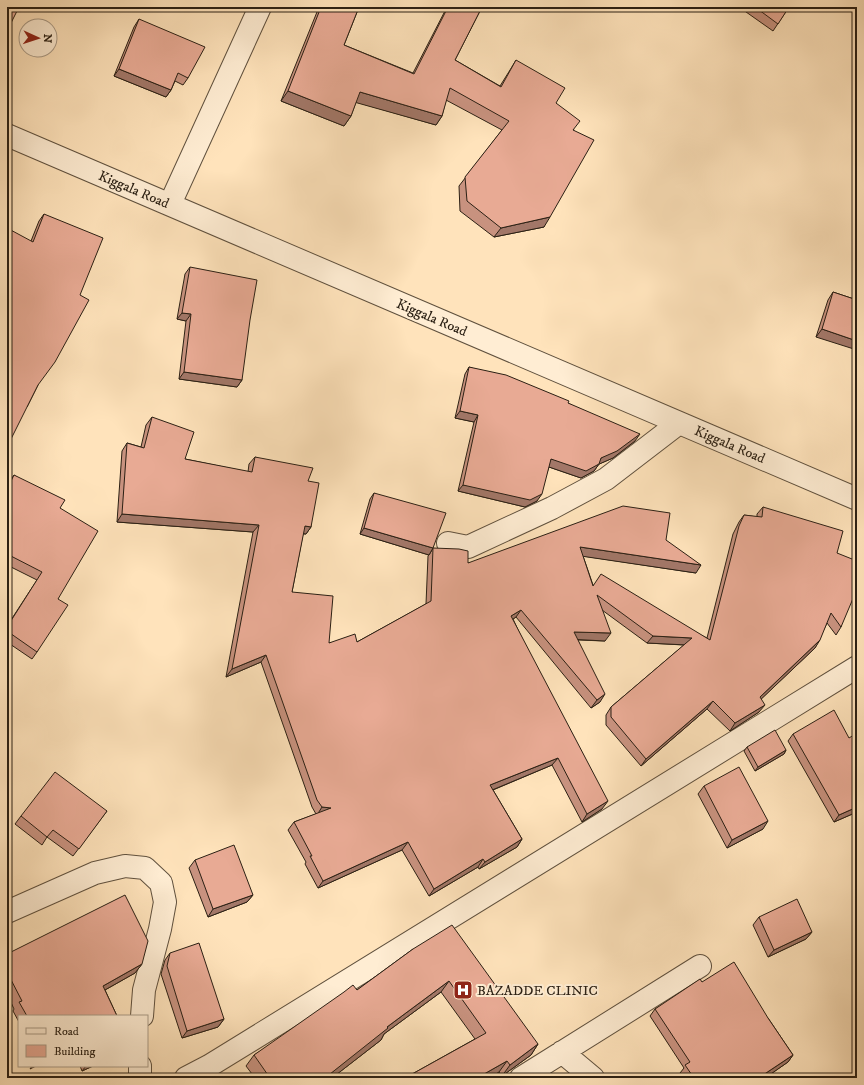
<svg xmlns="http://www.w3.org/2000/svg" width="864" height="1085" viewBox="0 0 864 1085" font-family="'IM FELL DW Pica',serif">
<rect width="100%" height="100%" fill="#ffe3bb"/>
<filter id="stains"><feTurbulence type="fractalNoise" baseFrequency=".005" numOctaves="4"/><feColorMatrix values="0 0 0 0 .2 0 0 0 0 .09 0 0 0 0 .02 0 0 0 .5 -.17"/></filter>
<radialGradient id="worn" r=".72"><stop offset=".6" stop-color="#630" stop-opacity="0"/><stop offset="1" stop-color="#630" stop-opacity=".3"/></radialGradient>
<g fill="none" stroke-linecap="round" stroke-linejoin="round">
<defs>
<path id="minor" d="M 7,135 L 857,499
M 170,204 L 260,7
M 448,543 L 468,547 L 552,508 L 606,479 L 679,423
M 7,912 L 95,873 L 125,866 L 145,868 L 161,883 L 165,902 L 160,929 L 144,990 L 142,1016
M 562,1052 L 593,1078
M 140,1066 L 140,1078
M 186,1078 L 209,1066 L 857,667
M 521,1078 L 700,966"/>
</defs>
<!-- minor casing -->
<use href="#minor" stroke="#60513e" stroke-width="24"/>
<!-- minor -->
<use href="#minor" stroke="#ffedd3" stroke-width="22"/>
</g>
<!-- wall -->
<path fill="#c8927f" stroke="#2b2014" d="M 319,7 L 359,7 L 344,45 L 413,73 L 447,7 L 482,7 L 455,60 L 500,86 L 510,70 L 516,60 L 556,103 L 574,130 L 544,227 L 494,237 L 460,211 L 459,186 L 502,130 L 446,100 L 442,116 L 436,125 L 356,102 L 351,116 L 344,126 L 281,101 Z
M 739,7 L 789,7 L 773,31 Z
M 139,19 L 188,78 L 183,85 L 175,81 L 171,90 L 166,97 L 114,76 L 134,27 Z
M 44,214 L 38,385 L 27,407 L 31,241 L 39,221 Z
M 190,267 L 242,380 L 237,387 L 179,379 L 186,321 L 177,319 L 185,274 Z
M 833,292 L 857,300 L 816,337 L 828,300 Z
M 469,367 L 568,403 L 635,441 L 613,458 L 599,464 L 594,471 L 581,478 L 549,467 L 537,501 L 525,507 L 458,491 L 474,422 L 455,418 L 465,374 Z
M 152,417 L 185,459 L 248,472 L 249,464 L 255,457 L 308,481 L 311,527 L 306,534 L 303,534 L 292,592 L 329,643 L 357,642 L 426,604 L 428,556 L 433,548 L 468,563 L 666,540 L 696,573 L 583,556 L 593,585 L 707,638 L 733,534 L 739,522 L 744,515 L 757,517 L 757,514 L 763,507 L 837,553 L 841,627 L 836,635 L 827,623 L 815,648 L 761,699 L 759,712 L 730,731 L 707,709 L 641,766 L 606,725 L 606,715 L 611,707 L 684,645 L 647,643 L 602,610 L 605,641 L 578,640 L 600,702 L 591,708 L 516,617 L 513,619 L 602,809 L 582,822 L 552,765 L 493,790 L 522,839 L 517,847 L 479,869 L 478,867 L 429,896 L 402,850 L 318,888 L 305,864 L 306,862 L 288,830 L 294,822 L 316,814 L 312,807 L 261,662 L 226,677 L 253,532 L 117,522 L 122,451 L 127,443 L 141,447 L 146,425 Z
M 14,475 L 60,508 L 58,599 L 37,652 L 32,659 L 7,642 L 7,626 L 37,580 L 7,565 L 7,486 Z
M 374,493 L 433,548 L 429,555 L 360,534 L 370,499 Z
M 793,734 L 849,738 L 857,812 L 834,822 L 788,741 Z
M 747,747 L 786,750 L 784,754 L 755,771 L 744,751 Z
M 704,786 L 763,829 L 727,848 L 698,794 Z
M 107,811 L 73,856 L 47,837 L 42,845 L 15,824 L 21,816 Z
M 195,860 L 253,895 L 247,902 L 208,917 L 189,868 Z
M 759,917 L 812,932 L 806,939 L 768,957 L 753,925 Z
M 413,949 L 538,1044 L 531,1055 L 502,1076 L 499,1072 L 489,1078 L 405,1078 L 475,1039 L 441,992 L 384,1034 L 381,1040 L 332,1078 L 255,1078 L 246,1066 L 254,1055 L 357,990 Z
M 170,953 L 224,1019 L 218,1027 L 182,1038 L 161,974 L 165,960 Z
M 7,954 L 142,964 L 135,973 L 105,990 L 117,1016 L 19,1016 L 19,1022 L 13,1011 L 14,1009 L 7,994 Z
M 702,982 L 768,1018 L 793,1055 L 788,1062 L 765,1078 L 684,1078 L 680,1073 L 684,1068 L 650,1016 L 655,1009 Z
M 80,1066 L 93,1066 L 82,1071 Z"/>
<!-- shaded-wall -->
<path fill="#a27768" stroke="#2b2014" d="M 119,69 L 171,90 L 166,97 L 114,76 Z
M 288,91 L 351,116 L 344,126 L 281,101 Z
M 360,92 L 442,116 L 436,125 L 354,102 Z
M 550,217 L 544,227 L 494,237 L 501,228 Z
M 182,313 L 191,314 L 186,321 L 177,319 Z
M 822,329 L 857,341 L 857,350 L 816,337 Z
M 184,372 L 242,380 L 237,387 L 179,379 Z
M 460,411 L 478,415 L 474,422 L 455,418 Z
M 640,434 L 635,441 L 613,458 L 597,465 L 601,458 Z
M 551,459 L 599,464 L 594,471 L 581,478 L 546,466 Z
M 463,485 L 542,494 L 537,501 L 525,507 L 458,491 Z
M 122,514 L 259,525 L 253,532 L 117,522 Z
M 305,526 L 311,527 L 306,534 L 300,533 Z
M 364,528 L 433,548 L 429,555 L 360,534 Z
M 580,547 L 701,565 L 696,573 L 574,555 Z
M 521,610 L 516,617 L 506,624 L 511,616 Z
M 574,632 L 611,633 L 605,641 L 568,639 Z
M 653,636 L 692,638 L 687,645 L 647,643 Z
M 820,640 L 815,648 L 755,705 L 760,697 Z
M 266,655 L 261,662 L 226,677 L 232,669 Z
M 605,694 L 600,702 L 591,708 L 597,700 Z
M 713,701 L 707,709 L 641,766 L 646,759 Z
M 765,705 L 759,712 L 730,731 L 735,723 Z
M 786,750 L 784,754 L 755,771 L 758,767 Z
M 558,758 L 552,765 L 485,793 L 490,785 Z
M 608,801 L 602,809 L 582,822 L 587,814 Z
M 322,807 L 331,808 L 317,815 Z
M 857,807 L 857,812 L 834,822 L 839,815 Z
M 768,821 L 763,829 L 727,848 L 732,840 Z
M 522,839 L 517,847 L 479,869 L 485,862 Z
M 408,842 L 402,850 L 318,888 L 323,881 Z
M 483,859 L 478,867 L 429,896 L 434,889 Z
M 253,895 L 247,902 L 208,917 L 213,909 Z
M 812,932 L 806,939 L 768,957 L 774,950 Z
M 142,964 L 135,973 L 96,995 L 103,986 Z
M 449,981 L 441,992 L 384,1034 L 381,1040 L 332,1078 L 325,1078 L 387,1027 Z
M 224,1019 L 218,1027 L 182,1038 L 187,1031 Z
M 538,1044 L 531,1055 L 502,1076 L 510,1065 Z
M 793,1055 L 788,1062 L 765,1078 L 763,1075 Z
M 507,1061 L 499,1072 L 489,1078 L 477,1078 Z
M 32,1066 L 36,1066 L 30,1069 Z
M 86,1066 L 93,1066 L 82,1071 Z"/>
<!-- building -->
<path fill="#e8aa94" stroke="#2b2014" d="M 7,7 L 19,7 L 7,31 Z
M 321,7 L 359,7 L 344,45 L 414,74 L 448,7 L 482,7 L 455,60 L 501,87 L 516,60 L 565,88 L 556,103 L 580,121 L 573,130 L 594,140 L 550,217 L 501,228 L 467,201 L 465,177 L 509,121 L 450,88 L 442,116 L 360,92 L 351,116 L 288,91 Z
M 755,7 L 789,7 L 778,24 Z
M 139,19 L 205,47 L 188,78 L 178,73 L 171,90 L 119,69 Z
M 44,214 L 103,238 L 80,295 L 89,300 L 55,362 L 38,385 L 7,447 L 7,228 L 33,242 Z
M 190,267 L 257,280 L 250,320 L 242,380 L 184,372 L 191,314 L 182,313 Z
M 833,292 L 857,300 L 857,341 L 822,329 Z
M 469,367 L 506,375 L 569,401 L 568,403 L 640,434 L 617,451 L 601,458 L 599,464 L 586,471 L 551,459 L 542,494 L 530,500 L 463,485 L 478,415 L 460,411 Z
M 152,417 L 194,432 L 185,459 L 252,472 L 255,457 L 313,468 L 308,481 L 319,483 L 311,527 L 305,526 L 292,592 L 333,596 L 329,643 L 355,634 L 357,642 L 431,601 L 433,548 L 459,549 L 468,551 L 468,563 L 623,506 L 670,513 L 666,540 L 701,565 L 580,547 L 593,586 L 601,574 L 710,640 L 739,526 L 744,515 L 762,517 L 763,507 L 843,531 L 837,553 L 857,561 L 857,589 L 841,627 L 831,613 L 820,640 L 760,697 L 765,705 L 735,723 L 713,701 L 646,759 L 611,717 L 611,707 L 692,638 L 653,636 L 597,595 L 611,633 L 574,632 L 605,694 L 597,700 L 521,610 L 511,616 L 608,801 L 587,814 L 558,758 L 490,785 L 522,839 L 485,862 L 483,859 L 434,889 L 408,842 L 323,881 L 310,856 L 312,856 L 294,822 L 331,808 L 322,807 L 317,800 L 266,655 L 232,669 L 259,525 L 122,514 L 127,443 L 144,448 Z
M 14,475 L 65,500 L 60,508 L 98,531 L 58,599 L 68,605 L 37,652 L 7,631 L 7,627 L 42,572 L 7,554 L 7,489 Z
M 374,493 L 446,513 L 433,548 L 364,528 Z
M 834,710 L 849,738 L 857,733 L 857,807 L 839,815 L 793,734 Z
M 775,730 L 786,750 L 758,767 L 747,747 Z
M 739,767 L 768,821 L 732,840 L 704,786 Z
M 55,772 L 107,811 L 79,849 L 53,830 L 47,837 L 21,816 Z
M 234,845 L 253,895 L 213,909 L 195,860 Z
M 125,895 L 148,941 L 142,964 L 103,986 L 117,1016 L 27,1016 L 19,1002 L 22,1001 L 7,972 L 7,954 Z
M 797,899 L 812,932 L 774,950 L 759,917 Z
M 452,925 L 538,1044 L 510,1065 L 507,1061 L 477,1078 L 405,1078 L 486,1033 L 449,981 L 387,1027 L 388,1028 L 325,1078 L 270,1078 L 254,1055 L 344,992 L 353,985 L 357,990 L 413,949 Z
M 199,943 L 224,1019 L 187,1031 L 167,966 L 170,953 Z
M 734,962 L 768,1018 L 793,1055 L 763,1075 L 765,1078 L 694,1078 L 685,1065 L 690,1062 L 655,1009 L 700,979 L 702,982 Z"/>
<!-- icons -->
<defs>
<symbol id="hospital-square" viewBox="-11 -11 22 22"><rect x="-9" y="-9" width="18" height="18" rx="4" fill="#8f2418" stroke="#ffedd3"/><path d="M-5-5h3v3.5h4V-5h3V5h-3V1.5h-4V5h-3Z" fill="#fff"/></symbol>
</defs>
<g fill-rule="evenodd">
<use href="#hospital-square" x="452" y="979" width="22" height="22"/>
</g>
<g text-anchor="middle" stroke-width="4" stroke-linejoin="round" paint-order="stroke">
<!-- street labels -->
<g font-size="14" fill="#2b2014" stroke="#ffedd3">
<text transform="translate(134 189) rotate(23)" y="5">Kiggala Road</text>
<text transform="translate(432 317) rotate(23)" y="5">Kiggala Road</text>
<text transform="translate(730 444) rotate(23)" y="5">Kiggala Road</text>
</g>
<!-- poi labels -->
<g font-size="14" fill="#2b2014" stroke="#ffedd3" text-anchor="start">
<text x="477" y="995">BAZADDE CLINIC</text>
</g>
</g>
<!-- margin -->
<rect width="864" height="1085" fill="none" stroke="#ffe3bb" stroke-width="24"/>
<rect x="8" y="8" width="848" height="1069" fill="none" stroke="#2b2014" stroke-width="2"/>
<rect x="12" y="12" width="840" height="1061" fill="none" stroke="#2b2014"/>
<!-- legend -->
<rect x="18" y="1015" width="130" height="52" fill="#ffedd3" stroke="#aa9b87"/>
<rect x="26" y="1028" width="20" height="6" fill="#ffedd3" stroke="#aa9b87"/>
<text x="54" y="1035" font-size="12" fill="#2b2014">Road</text>
<rect x="26" y="1045" width="20" height="12" fill="#e8aa94" stroke="#aa9b87"/>
<text x="54" y="1055" font-size="12" fill="#2b2014">Building</text>
<!-- north arrow -->
<g transform="translate(38 38) rotate(93)"><circle r="19" fill="#ffedd3" stroke="#aa9b87"/>
<path d="M0-3L7 15L0 10L-7 15Z" fill="#8f2418"/>
<text y="-6" font-size="11" font-weight="bold" text-anchor="middle" fill="#2b2014">N</text>
</g>
<rect width="100%" height="100%" filter="url(#stains)"/>
<rect width="100%" height="100%" fill="url(#worn)"/>
</svg>
